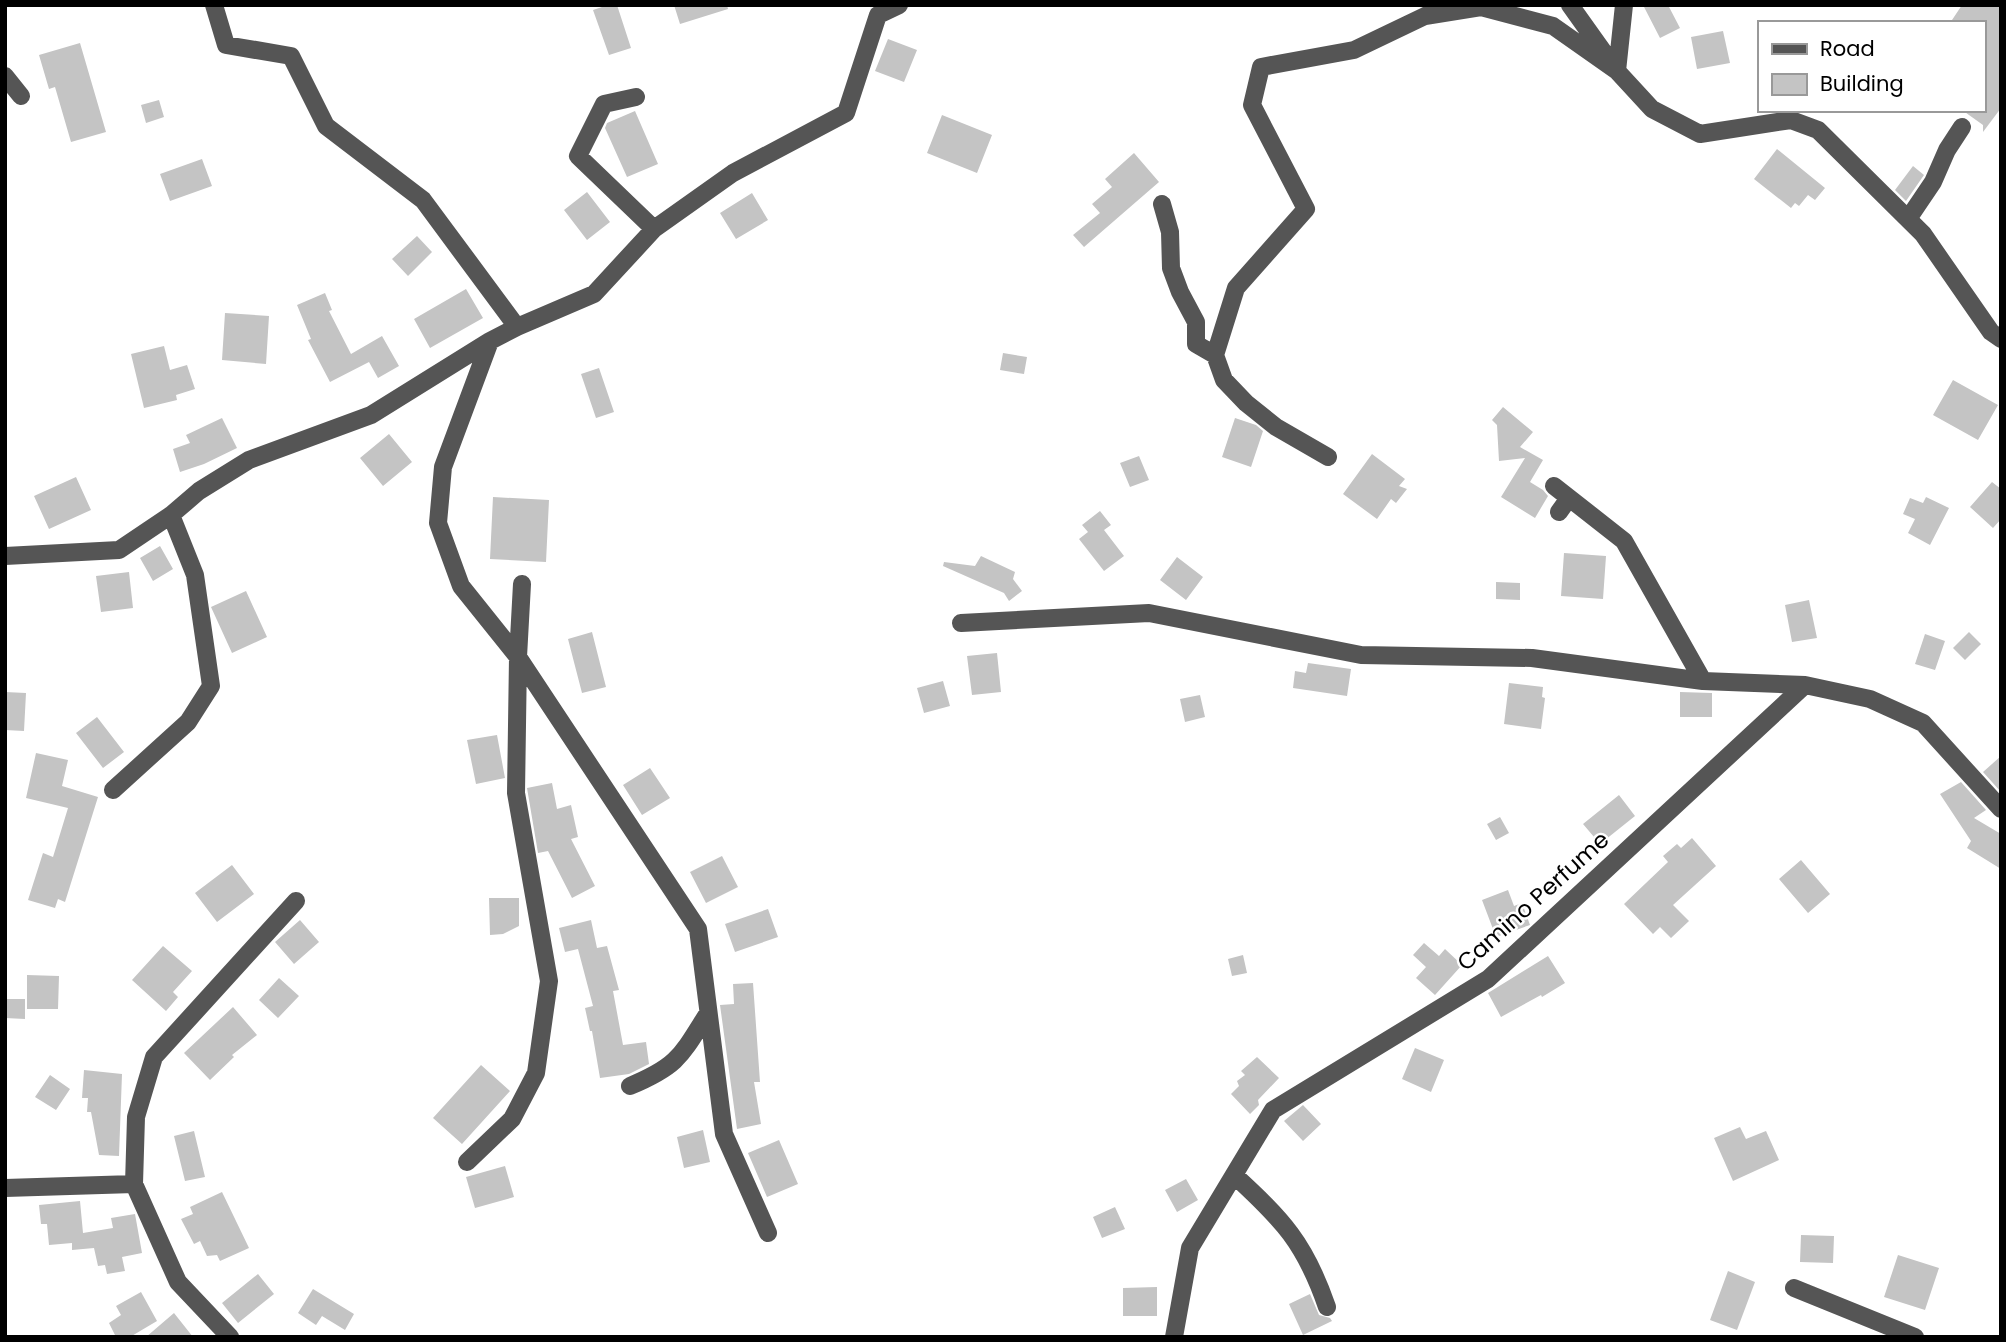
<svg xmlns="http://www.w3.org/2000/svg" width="2006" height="1342" viewBox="0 0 2006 1342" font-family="Poppins,sans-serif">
<rect width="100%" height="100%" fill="#fff"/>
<!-- building -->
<path fill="#c4c4c4" d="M 608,5 L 617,5 L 631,48 L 609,55 L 593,10 Z
M 674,5 L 727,5 L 728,9 L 680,24 Z
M 1643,5 L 1668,5 L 1680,28 L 1660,38 Z
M 1962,5 L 2001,5 L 2001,108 L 1983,132 L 1983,125 L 1962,110 L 1983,110 L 1983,23 L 1950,23 Z
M 1723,31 L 1730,63 L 1697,69 L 1691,37 Z
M 888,39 L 917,50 L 904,82 L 875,71 Z
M 80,43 L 106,132 L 71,142 L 55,87 L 49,89 L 39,55 Z
M 159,100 L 164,117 L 146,123 L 141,105 Z
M 635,111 L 658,164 L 627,177 L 605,128 L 607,123 Z
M 942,115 L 992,135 L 977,173 L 927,153 Z
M 1777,149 L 1825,188 L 1815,200 L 1808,195 L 1799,206 L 1795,203 L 1791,208 L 1754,179 Z
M 1134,153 L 1159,182 L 1084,247 L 1073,235 L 1100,213 L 1092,204 L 1112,187 L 1105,179 Z
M 202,159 L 212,186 L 170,201 L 160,174 Z
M 1913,166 L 1924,175 L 1906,201 L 1895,190 Z
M 587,192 L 610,222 L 587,240 L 564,210 Z
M 752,193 L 768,220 L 736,239 L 720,213 Z
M 417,236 L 432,252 L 408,276 L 392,259 Z
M 466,289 L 483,318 L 430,348 L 414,319 Z
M 325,293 L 332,310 L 329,311 L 351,354 L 382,336 L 399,366 L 378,378 L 369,362 L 330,382 L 308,340 L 311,339 L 297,305 Z
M 225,313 L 269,316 L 266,364 L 222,360 Z
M 164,346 L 170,370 L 187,365 L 195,389 L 176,395 L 177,400 L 144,408 L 131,354 Z
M 1003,353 L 1027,357 L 1024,374 L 1000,370 Z
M 599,368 L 614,412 L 596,418 L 581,374 Z
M 1953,380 L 1998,405 L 1978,440 L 1933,415 Z
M 1503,407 L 1533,432 L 1520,447 L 1543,460 L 1530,482 L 1543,490 L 1548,496 L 1535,518 L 1501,497 L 1525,458 L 1499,461 L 1497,425 L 1492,420 Z
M 222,418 L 237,448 L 204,464 L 180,472 L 173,449 L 190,443 L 186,435 Z
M 1235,418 L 1256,425 L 1263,431 L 1251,467 L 1222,457 Z
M 389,434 L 412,462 L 383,486 L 360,458 Z
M 1372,454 L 1405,479 L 1399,486 L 1407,489 L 1396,503 L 1391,499 L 1377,519 L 1343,494 Z
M 1139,456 L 1149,480 L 1130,487 L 1120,463 Z
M 76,477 L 91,510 L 49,529 L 34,496 Z
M 1992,482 L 2001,489 L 2001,519 L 1993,528 L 1970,507 Z
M 493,497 L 549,500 L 546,562 L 490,559 Z
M 1926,497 L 1949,508 L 1930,545 L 1908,533 L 1915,519 L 1903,514 L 1910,498 L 1923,503 Z
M 1100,511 L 1111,525 L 1104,530 L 1124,556 L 1104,571 L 1079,539 L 1088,532 L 1082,525 Z
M 160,546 L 173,569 L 153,581 L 140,558 Z
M 1564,553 L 1606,556 L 1603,599 L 1561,596 Z
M 981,556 L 1015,572 L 1013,579 L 1022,591 L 1009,601 L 1004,593 L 943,566 L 944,562 L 975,566 Z
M 1177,557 L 1203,577 L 1186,600 L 1160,580 Z
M 129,572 L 133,608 L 101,612 L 96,576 Z
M 1496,582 L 1520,583 L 1520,600 L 1496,599 Z
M 246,591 L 267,637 L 232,653 L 211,607 Z
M 1809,600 L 1817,638 L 1792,642 L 1785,605 Z
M 592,632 L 606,687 L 582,693 L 568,639 Z
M 1969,632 L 1981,644 L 1965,660 L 1953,648 Z
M 1925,634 L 1945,641 L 1935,670 L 1915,664 Z
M 997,653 L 1001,692 L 972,695 L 967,656 Z
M 1308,663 L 1351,669 L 1347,696 L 1293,688 L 1295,671 L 1306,673 Z
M 943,681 L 950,706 L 924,713 L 917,688 Z
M 1509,683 L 1543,687 L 1542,697 L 1545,698 L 1541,729 L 1504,724 Z
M 5,692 L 26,693 L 24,731 L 5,730 Z
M 1680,692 L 1712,693 L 1712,717 L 1680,717 Z
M 1200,695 L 1205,717 L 1185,722 L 1180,699 Z
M 97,717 L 124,752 L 103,768 L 76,733 Z
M 497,735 L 505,778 L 476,784 L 467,740 Z
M 36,753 L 68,760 L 62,786 L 98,797 L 65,902 L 58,899 L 55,908 L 28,900 L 43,853 L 53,857 L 68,808 L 26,798 Z
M 2001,756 L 2001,792 L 1983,772 Z
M 650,768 L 670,798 L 642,815 L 623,785 Z
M 1961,782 L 1986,810 L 1974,818 L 2001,834 L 2001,869 L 1967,848 L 1971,841 L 1940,794 Z
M 552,783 L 557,809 L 571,805 L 578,837 L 571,839 L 595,886 L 572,898 L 548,851 L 538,853 L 527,788 Z
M 1619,795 L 1635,816 L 1600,844 L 1583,824 Z
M 1500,817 L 1509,833 L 1496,840 L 1487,824 Z
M 1692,838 L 1716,866 L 1673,905 L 1689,921 L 1671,938 L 1660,927 L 1653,934 L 1624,904 L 1668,862 L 1663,856 L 1677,844 L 1681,848 Z
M 722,856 L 738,887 L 706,903 L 690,872 Z
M 1801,860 L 1830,894 L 1808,913 L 1779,879 Z
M 232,865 L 254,894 L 217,922 L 195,893 Z
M 1508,890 L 1514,906 L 1522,903 L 1530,925 L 1496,937 L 1482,900 Z
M 489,898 L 519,898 L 519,926 L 503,934 L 490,935 Z
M 768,909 L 778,937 L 735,952 L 725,924 Z
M 300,920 L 319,942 L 294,964 L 275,942 Z
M 591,920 L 597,948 L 607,946 L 619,990 L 613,991 L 623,1045 L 646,1042 L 649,1064 L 629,1074 L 600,1078 L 592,1031 L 590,1031 L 585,1008 L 593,1006 L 578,949 L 565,952 L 559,928 Z
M 1424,943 L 1439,956 L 1445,949 L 1462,965 L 1435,995 L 1416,978 L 1426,967 L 1413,955 Z
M 163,946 L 192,971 L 173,992 L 178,997 L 166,1011 L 132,980 Z
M 1243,955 L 1247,973 L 1232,976 L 1228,959 Z
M 1548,956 L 1565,983 L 1542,997 L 1541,995 L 1501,1017 L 1488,993 Z
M 27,975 L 59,976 L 58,1009 L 27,1009 Z
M 279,978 L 299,996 L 278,1018 L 259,1000 Z
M 753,983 L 760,1082 L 754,1082 L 761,1124 L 737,1129 L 720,1005 L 734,1004 L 733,984 Z
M 5,999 L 25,999 L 25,1019 L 5,1018 Z
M 233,1007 L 257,1035 L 232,1055 L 234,1057 L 210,1080 L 184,1053 Z
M 1415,1048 L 1444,1060 L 1431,1092 L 1402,1079 Z
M 1257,1057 L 1279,1078 L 1258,1100 L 1259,1105 L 1250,1114 L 1231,1094 L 1239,1086 L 1237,1081 L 1245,1075 L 1241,1071 Z
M 481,1065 L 510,1091 L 462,1144 L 433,1118 Z
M 84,1070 L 122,1074 L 119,1156 L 99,1155 L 91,1112 L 87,1112 L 88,1098 L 82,1098 Z
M 50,1075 L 70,1089 L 56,1110 L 35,1097 Z
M 1303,1105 L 1321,1124 L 1303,1141 L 1284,1121 Z
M 1740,1127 L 1746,1139 L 1766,1131 L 1779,1160 L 1733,1181 L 1714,1138 Z
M 703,1130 L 710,1162 L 684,1168 L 677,1137 Z
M 194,1131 L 205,1177 L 185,1181 L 174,1136 Z
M 779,1140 L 798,1184 L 767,1197 L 748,1153 Z
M 505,1166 L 514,1197 L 475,1208 L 466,1177 Z
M 1186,1179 L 1198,1200 L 1177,1212 L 1165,1190 Z
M 222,1192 L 249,1248 L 220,1261 L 217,1255 L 207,1256 L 200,1241 L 194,1244 L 181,1219 L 193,1214 L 190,1207 Z
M 80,1201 L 83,1233 L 113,1228 L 111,1218 L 135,1214 L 142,1253 L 122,1257 L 125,1271 L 107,1274 L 105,1265 L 98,1266 L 94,1248 L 72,1250 L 72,1243 L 49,1245 L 47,1224 L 41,1224 L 39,1205 Z
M 1115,1207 L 1125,1229 L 1102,1238 L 1093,1217 Z
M 1801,1235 L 1834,1236 L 1833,1263 L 1800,1262 Z
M 1898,1255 L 1939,1268 L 1925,1310 L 1884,1297 Z
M 1728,1271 L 1755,1282 L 1737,1330 L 1710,1320 Z
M 258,1274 L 274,1294 L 238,1323 L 222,1303 Z
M 1157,1287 L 1157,1316 L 1123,1316 L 1123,1288 Z
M 313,1289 L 354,1314 L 345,1330 L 322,1316 L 316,1325 L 298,1313 Z
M 141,1292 L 157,1321 L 130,1337 L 116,1337 L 109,1323 L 121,1315 L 116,1306 Z
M 1310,1294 L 1319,1315 L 1330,1318 L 1332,1321 L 1303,1335 L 1289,1304 Z
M 174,1313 L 193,1337 L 146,1337 Z"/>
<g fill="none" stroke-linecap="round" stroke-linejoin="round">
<!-- minor -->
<path stroke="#555" stroke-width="18" d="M 214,5 L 226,45 L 291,56 L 326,126 L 423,200 L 517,327
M 1570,5 L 1617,71 L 1652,109 L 1700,134 L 1791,120 L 1818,130 L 1923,234 L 1991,332 L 2001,339
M 5,76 L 21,96
M 636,97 L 604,104 L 578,156 L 654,229
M 1162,204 L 1170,232 L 1171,268 L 1180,292 L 1196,322 L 1196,344 L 1215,355
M 1908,219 L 1933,182 L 1947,150 L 1962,127
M 1328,457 L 1276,427 L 1246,403 L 1224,380 L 1215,355 L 1236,288 L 1306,209 L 1252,105 L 1261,67 L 1354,50 L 1425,16 L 1481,7 L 1553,26 L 1617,71 L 1624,5
M 1554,486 L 1624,541 L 1703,681
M 1559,512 L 1569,498
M 5,556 L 119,550 L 171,515 L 199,491 L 249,460 L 371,415 L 490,341 L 517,327 L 594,294 L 654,229 L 733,173 L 846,113 L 878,15 L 899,5
M 522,584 L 518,657 L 698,929 L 724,1134 L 768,1233
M 961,623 L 1149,613 L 1361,655 L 1532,658 L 1703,681 L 1805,685 L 1870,699 L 1923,723 L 2001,809
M 113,790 L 188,722 L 211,686 L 195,575 L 171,515
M 630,1086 C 678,1066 681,1056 708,1013
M 467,1162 L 512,1119 L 536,1073 L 549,981 L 516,793 L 518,657 L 461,586 L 438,523 L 443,467 L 490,341
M 1234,1175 C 1283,1220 1305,1243 1327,1307
M 5,1188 L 134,1184
M 1794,1288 L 1915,1337
M 230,1337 L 178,1282 L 134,1184 L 136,1117 L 154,1057 L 296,901
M 1174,1337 L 1190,1248 L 1273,1110 L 1488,979 L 1805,685"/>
</g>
<g text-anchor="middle" stroke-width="5" stroke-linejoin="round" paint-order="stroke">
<!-- street labels -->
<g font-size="23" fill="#000" stroke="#fff">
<text transform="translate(1533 901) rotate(-42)" y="8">Camino Perfume</text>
</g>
</g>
<!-- border -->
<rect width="2006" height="1342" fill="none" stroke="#000000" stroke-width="14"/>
<!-- legend -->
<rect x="1758" y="21" width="228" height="91" fill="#ffffff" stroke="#999999" stroke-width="2"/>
<rect x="1772" y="44" width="35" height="10" fill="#555555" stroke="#999999" stroke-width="2"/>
<text x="1820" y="56" font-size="21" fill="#000000">Road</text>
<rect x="1772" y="74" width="35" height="21" fill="#c4c4c4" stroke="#999999" stroke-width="2"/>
<text x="1820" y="91" font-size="21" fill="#000000">Building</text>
</svg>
